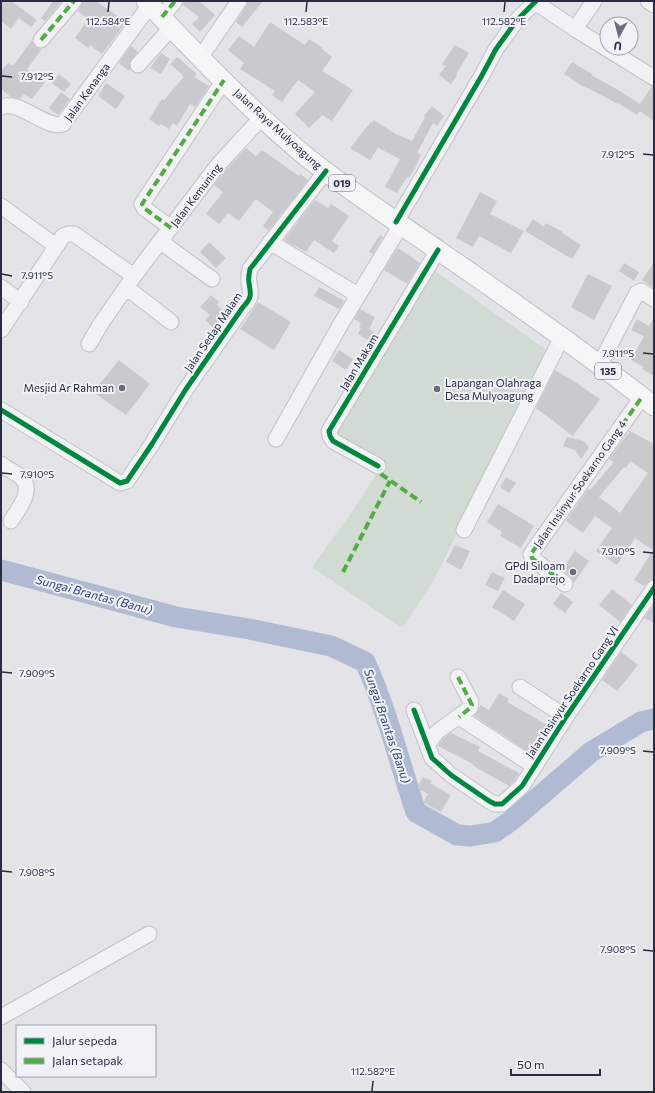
<svg xmlns="http://www.w3.org/2000/svg" width="655" height="1093" viewBox="0 0 655 1093" font-family="Commissioner,sans-serif">
<rect width="100%" height="100%" fill="#e3e3e8"/>
<!-- green -->
<path fill="#d1dbd3" d="M 431,268 L 548,351 L 434,580 L 402,628 L 312,567 L 351,513 L 379,470 L 383,473 L 383,466 L 334,436 Z"/>
<g fill="none" stroke-linecap="round" stroke-linejoin="round">
<!-- river -->
<path stroke="#b1bad3" stroke-width="21" d="M 1,570 L 176,617 L 249,629 L 331,646 L 365,662 C 387,710 399,762 416,812 L 457,835 L 471,836 L 495,832 L 512,820 L 591,752 L 641,722 L 654,719"/>
</g>
<!-- building -->
<path fill="#c9c9ce" fill-rule="evenodd" d="M 1,1 L 11,1 L 37,20 L 31,27 L 19,18 L 11,29 L 1,21 Z
M 53,1 L 62,1 L 45,21 L 41,18 Z
M 83,1 L 96,1 L 126,22 L 102,54 L 90,45 L 88,48 L 75,38 L 88,19 L 78,11 L 81,6 Z
M 184,1 L 199,1 L 215,15 L 200,32 L 192,24 L 199,17 L 183,5 Z
M 248,1 L 263,1 L 242,27 L 236,22 L 246,6 Z
M 270,22 L 305,45 L 309,39 L 323,48 L 322,49 L 332,57 L 322,71 L 353,90 L 332,121 L 322,115 L 309,128 L 295,114 L 315,92 L 298,80 L 282,102 L 272,95 L 275,91 L 240,69 L 244,63 L 228,50 L 239,36 L 254,47 Z
M 32,40 L 35,47 L 42,49 L 27,69 L 45,82 L 32,99 L 24,94 L 20,99 L 11,97 L 1,89 L 1,71 L 8,63 L 13,66 Z
M 455,45 L 469,53 L 456,75 L 457,76 L 451,84 L 439,75 L 446,66 L 442,64 Z
M 131,46 L 138,52 L 129,63 L 130,69 L 129,71 L 119,63 Z
M 161,53 L 170,59 L 161,74 L 150,68 Z
M 177,57 L 197,74 L 194,77 L 209,86 L 195,107 L 190,104 L 177,126 L 173,123 L 169,129 L 161,124 L 159,126 L 149,119 L 162,99 L 164,100 L 184,77 L 182,76 L 183,75 L 170,64 Z
M 572,62 L 592,74 L 591,75 L 620,91 L 640,104 L 652,86 L 654,87 L 654,121 L 640,111 L 637,115 L 618,103 L 618,104 L 584,86 L 584,87 L 564,74 Z
M 59,74 L 71,84 L 64,92 L 52,83 Z
M 106,83 L 125,96 L 116,109 L 98,96 Z
M 61,92 L 70,99 L 58,115 L 49,108 Z
M 432,106 L 444,116 L 437,126 L 433,123 L 417,153 L 421,155 L 415,168 L 409,178 L 407,177 L 397,193 L 385,187 L 400,159 L 378,148 L 370,160 L 350,148 L 371,122 L 372,123 L 374,120 L 399,136 L 399,135 L 412,141 L 425,117 L 424,116 Z
M 246,148 L 256,156 L 262,150 L 299,176 L 300,174 L 308,180 L 268,231 L 263,226 L 273,212 L 256,199 L 239,221 L 228,213 L 219,224 L 206,214 L 223,192 L 214,185 L 225,171 Z
M 480,192 L 497,201 L 490,214 L 524,231 L 511,253 L 479,236 L 473,247 L 456,238 Z
M 315,200 L 328,208 L 331,204 L 349,216 L 332,241 L 339,246 L 334,253 L 314,240 L 306,252 L 284,240 Z
M 533,219 L 544,227 L 546,223 L 563,232 L 562,233 L 581,245 L 572,259 L 525,231 Z
M 380,235 L 383,237 L 373,254 L 369,252 Z
M 209,242 L 226,258 L 216,268 L 200,252 Z
M 398,248 L 420,263 L 407,284 L 384,270 Z
M 654,262 L 654,288 L 642,280 Z
M 624,263 L 639,272 L 634,281 L 619,271 Z
M 588,274 L 612,286 L 594,320 L 571,307 Z
M 319,287 L 343,300 L 344,301 L 339,309 L 314,296 Z
M 211,295 L 219,302 L 217,305 L 227,315 L 213,328 L 205,320 L 210,315 L 200,307 Z
M 258,302 L 291,322 L 274,350 L 240,329 Z
M 360,309 L 375,317 L 369,329 L 377,334 L 371,342 L 358,334 L 361,328 L 359,327 L 361,323 L 354,319 Z
M 654,317 L 654,376 L 642,369 L 644,367 L 631,360 L 644,336 L 631,330 L 637,319 L 649,326 Z
M 339,350 L 353,359 L 346,370 L 332,361 Z
M 119,360 L 150,384 L 126,415 L 93,392 Z
M 555,370 L 575,382 L 600,399 L 573,436 L 536,408 Z
M 630,431 L 654,444 L 654,579 L 650,580 L 644,586 L 634,580 L 653,550 L 635,538 L 617,565 L 596,551 L 612,528 L 595,516 L 583,533 L 566,521 L 588,489 L 590,490 L 614,462 L 609,459 ZM 630,461 L 648,473 L 620,513 L 599,497 L 624,467 L 626,468 Z
M 567,437 L 584,441 L 589,448 L 581,459 L 575,450 L 563,446 Z
M 506,477 L 516,483 L 509,493 L 500,487 Z
M 498,504 L 534,526 L 521,548 L 500,536 L 502,532 L 487,522 Z
M 455,545 L 470,551 L 461,570 L 446,562 Z
M 575,551 L 589,561 L 574,583 L 571,577 L 562,570 Z
M 492,572 L 505,578 L 498,591 L 485,585 Z
M 612,589 L 632,605 L 620,622 L 599,605 Z
M 503,590 L 525,604 L 514,621 L 492,607 Z
M 561,593 L 573,602 L 565,613 L 553,604 Z
M 654,604 L 654,623 L 644,618 Z
M 621,652 L 638,665 L 617,691 L 602,680 Z
M 499,693 L 509,699 L 507,702 L 549,726 L 532,754 L 474,716 L 479,710 L 480,705 L 489,710 Z
M 451,733 L 480,747 L 478,751 L 519,773 L 515,780 L 509,786 L 472,765 L 473,764 L 438,746 L 443,739 Z
M 423,777 L 432,781 L 430,783 L 451,795 L 441,812 L 423,802 L 428,794 L 417,788 Z"/>
<g fill="none" stroke-linecap="round" stroke-linejoin="round">
<defs>
<path id="minor" d="M 648,1 L 654,5
M 535,2 L 575,29 L 654,78
M 162,17 L 175,1
M 575,29 L 594,1
M 41,40 L 74,1
M 200,58 L 239,1
M 138,65 L 171,28
M 1,107 C 20,99 46,130 63,124 L 150,5
M 1,206 L 56,246
M 396,222 L 481,77 L 496,49 L 517,20 L 536,1
M 171,228 L 144,208 L 142,204 L 224,80
M 161,242 L 212,279
M 270,242 L 358,295
M 1,287 L 21,302
M 127,288 L 171,322
M 1,330 L 63,236 L 68,234 L 74,234 L 134,276
M 89,344 L 100,325 L 134,276 L 218,165 L 262,117
M 600,364 L 637,293 L 641,291 L 654,299
M 1,410 L 120,483 L 127,481 L 152,444 L 186,389 L 243,307 C 252,298 251,294 249,283 C 248,279 249,274 250,269 L 326,171
M 276,439 L 342,322 L 401,225
M 1,464 C 7,469 17,473 22,478 C 34,491 18,509 11,521
M 378,466 L 333,441 L 330,436 L 329,431 L 438,250
M 464,530 L 562,337
M 565,584 L 532,558 L 531,554 L 642,397
M 520,687 L 566,717
M 414,710 L 432,758 L 451,775 L 489,801 L 495,804 L 502,804 L 522,786 L 566,717 L 654,588
M 459,717 L 534,766
M 427,745 L 437,732 L 470,708 L 471,702 L 458,677
M 1,1017 L 149,934
M 1,1070 L 23,1092"/>
<path id="major" d="M 146,1 C 196,54 247,107 303,154 C 346,189 393,219 439,251 C 512,301 584,352 654,406"/>
</defs>
<!-- minor casing -->
<use href="#minor" stroke="#c1c1c6" stroke-width="17"/>
<!-- major casing -->
<use href="#major" stroke="#bfc0c5" stroke-width="21"/>
<!-- minor -->
<use href="#minor" stroke="#f2f2f4" stroke-width="15"/>
<!-- major -->
<use href="#major" stroke="#f6f6f7" stroke-width="19"/>
<!-- quiet -->
<path stroke="#53ab46" stroke-width="4" stroke-dasharray="8 4" stroke-linecap="butt" d="M 162,17 L 175,1
M 41,40 L 74,1
M 171,228 L 144,208 L 142,204 L 224,80
M 375,464 L 378,466 L 381,474 L 421,502
M 343,572 L 390,481
M 565,584 L 532,558 L 531,554 L 642,397
M 458,677 L 472,705 L 470,708 L 459,717"/>
<defs>
<path id="cycleway" d="M 396,222 L 481,77 L 496,49 L 517,20 L 536,1
M 1,410 L 120,483 L 127,481 L 152,444 L 186,389 L 243,307 C 252,298 251,294 249,283 C 248,279 249,274 250,269 L 326,171
M 378,466 L 333,441 L 330,436 L 329,431 L 438,250
M 414,710 L 432,758 L 451,775 L 489,801 L 495,804 L 502,804 L 522,786 L 566,717 L 654,588"/>
</defs>
<!-- cycleway casing -->
<use href="#cycleway" stroke="#f0f2f7" stroke-width="8"/>
<!-- cycleway -->
<use href="#cycleway" stroke="#00873e" stroke-width="5"/>
</g>
<!-- ticks -->
<path fill="none" stroke="#292d41" stroke-width="1.5" d="M 108,12 L 109,2M 306,12 L 307,2M 504,12 L 505,2M 2,76 L 12,77M 643,154 L 653,155M 2,274 L 12,276M 643,353 L 653,354M 2,473 L 12,474M 643,552 L 653,553M 2,672 L 12,673M 643,751 L 653,752M 2,871 L 12,872M 643,950 L 653,951M 372,1091 L 373,1081"/>
<!-- markers -->
<g fill="#6a6d7b" stroke="#f0f2f7" stroke-width="1.5">
<circle cx="122" cy="388" r="4"/>
<circle cx="437" cy="389" r="4"/>
<circle cx="573" cy="572" r="4"/>
</g>
<g text-anchor="middle" stroke-width="4" stroke-linejoin="round" paint-order="stroke">
<!-- shield labels -->
<g fill="#f0f2f7" stroke="#656878" stroke-width="1">
<rect x="329" y="175" width="26" height="16" rx="3"/>
<rect x="595" y="363" width="26" height="16" rx="3"/>
</g>
<g font-size="10" font-weight="bold" fill="#292d41">
<text x="342" y="187">019</text>
<text x="608" y="375">135</text>
</g>
<!-- street labels -->
<g font-size="11" fill="#292d41" stroke="#f0f2f7">
<text transform="translate(87 92) rotate(-54)" y="4">Jalan Kenanga</text>
<text transform="translate(278 129) rotate(42)" y="4">Jalan Raya Mulyoagung</text>
<text transform="translate(196 195) rotate(-53)" y="4">Jalan Kemuning</text>
<text transform="translate(213 332) rotate(-56)" y="4">Jalan Sedap Malam</text>
<text transform="translate(359 362) rotate(-59)" y="4">Jalan Makam</text>
<text transform="translate(580 484) rotate(-55)" y="4">Jalan Insinyur Soekarno Gang 4</text>
<text transform="translate(572 692) rotate(-56)" y="4">Jalan Insinyur Soekarno Gang VI</text>
</g>
<!-- poi labels -->
<g font-size="11" fill="#292d41" stroke="#f0f2f7" text-anchor="end">
<text x="445" y="387" text-anchor="start">Lapangan Olahraga<tspan x="445" dy="13">Desa Mulyoagung</tspan></text>
<text x="114" y="392">Mesjid Ar Rahman</text>
<text x="565" y="570">GPdI Siloam<tspan x="565" dy="13">Dadaprejo</tspan></text>
</g>
<!-- water labels -->
<g font-size="12" font-style="italic" fill="#334376" stroke="#f0f2f7">
<text transform="translate(94 595) rotate(15)" y="4">Sungai Brantas (Banu)</text>
<text transform="translate(387 726) rotate(71)" y="4">Sungai Brantas (Banu)</text>
</g>
</g>
<g font-size="10" text-anchor="middle" fill="#292d41" stroke="#f0f2f7" stroke-width="4" stroke-linejoin="round" paint-order="stroke">
<text x="108" y="25">112.584°E</text>
<text x="306" y="25">112.583°E</text>
<text x="504" y="25">112.582°E</text>
<text x="37" y="80">7.912°S</text>
<text x="618" y="158">7.912°S</text>
<text x="37" y="279">7.911°S</text>
<text x="618" y="357">7.911°S</text>
<text x="37" y="478">7.910°S</text>
<text x="618" y="555">7.910°S</text>
<text x="37" y="677">7.909°S</text>
<text x="618" y="754">7.909°S</text>
<text x="37" y="876">7.908°S</text>
<text x="618" y="953">7.908°S</text>
<text x="373" y="1075">112.582°E</text>
</g>
<!-- border -->
<rect width="655" height="1093" fill="none" stroke="#292d41" stroke-width="4"/>
<!-- legend -->
<rect x="16" y="1025" width="140" height="52" fill="#f0f2f7" stroke="#a0a3ae"/>
<rect x="24" y="1038" width="20" height="6" fill="#00873e" stroke="#a0a3ae"/>
<text x="52" y="1045" font-size="12" fill="#292d41">Jalur sepeda</text>
<rect x="24" y="1058" width="20" height="6" fill="#53ab46" stroke="#a0a3ae"/>
<text x="52" y="1065" font-size="12" fill="#292d41">Jalan setapak</text>
<!-- north arrow -->
<g transform="translate(619 36) rotate(187)"><circle r="19" fill="#f0f2f7" stroke="#a0a3ae"/>
<path d="M0-3L7 15L0 10L-7 15Z" fill="#6a6d7b"/>
<text y="-6" font-size="11" font-weight="bold" text-anchor="middle" fill="#292d41">U</text>
</g>
<!-- scale -->
<path d="M511 1069v6h89v-6" fill="none" stroke="#292d41" stroke-width="2"/>
<text x="517" y="1069" font-size="12" fill="#292d41" stroke="#f0f2f7" stroke-width="3" paint-order="stroke">50 m</text>
</svg>
